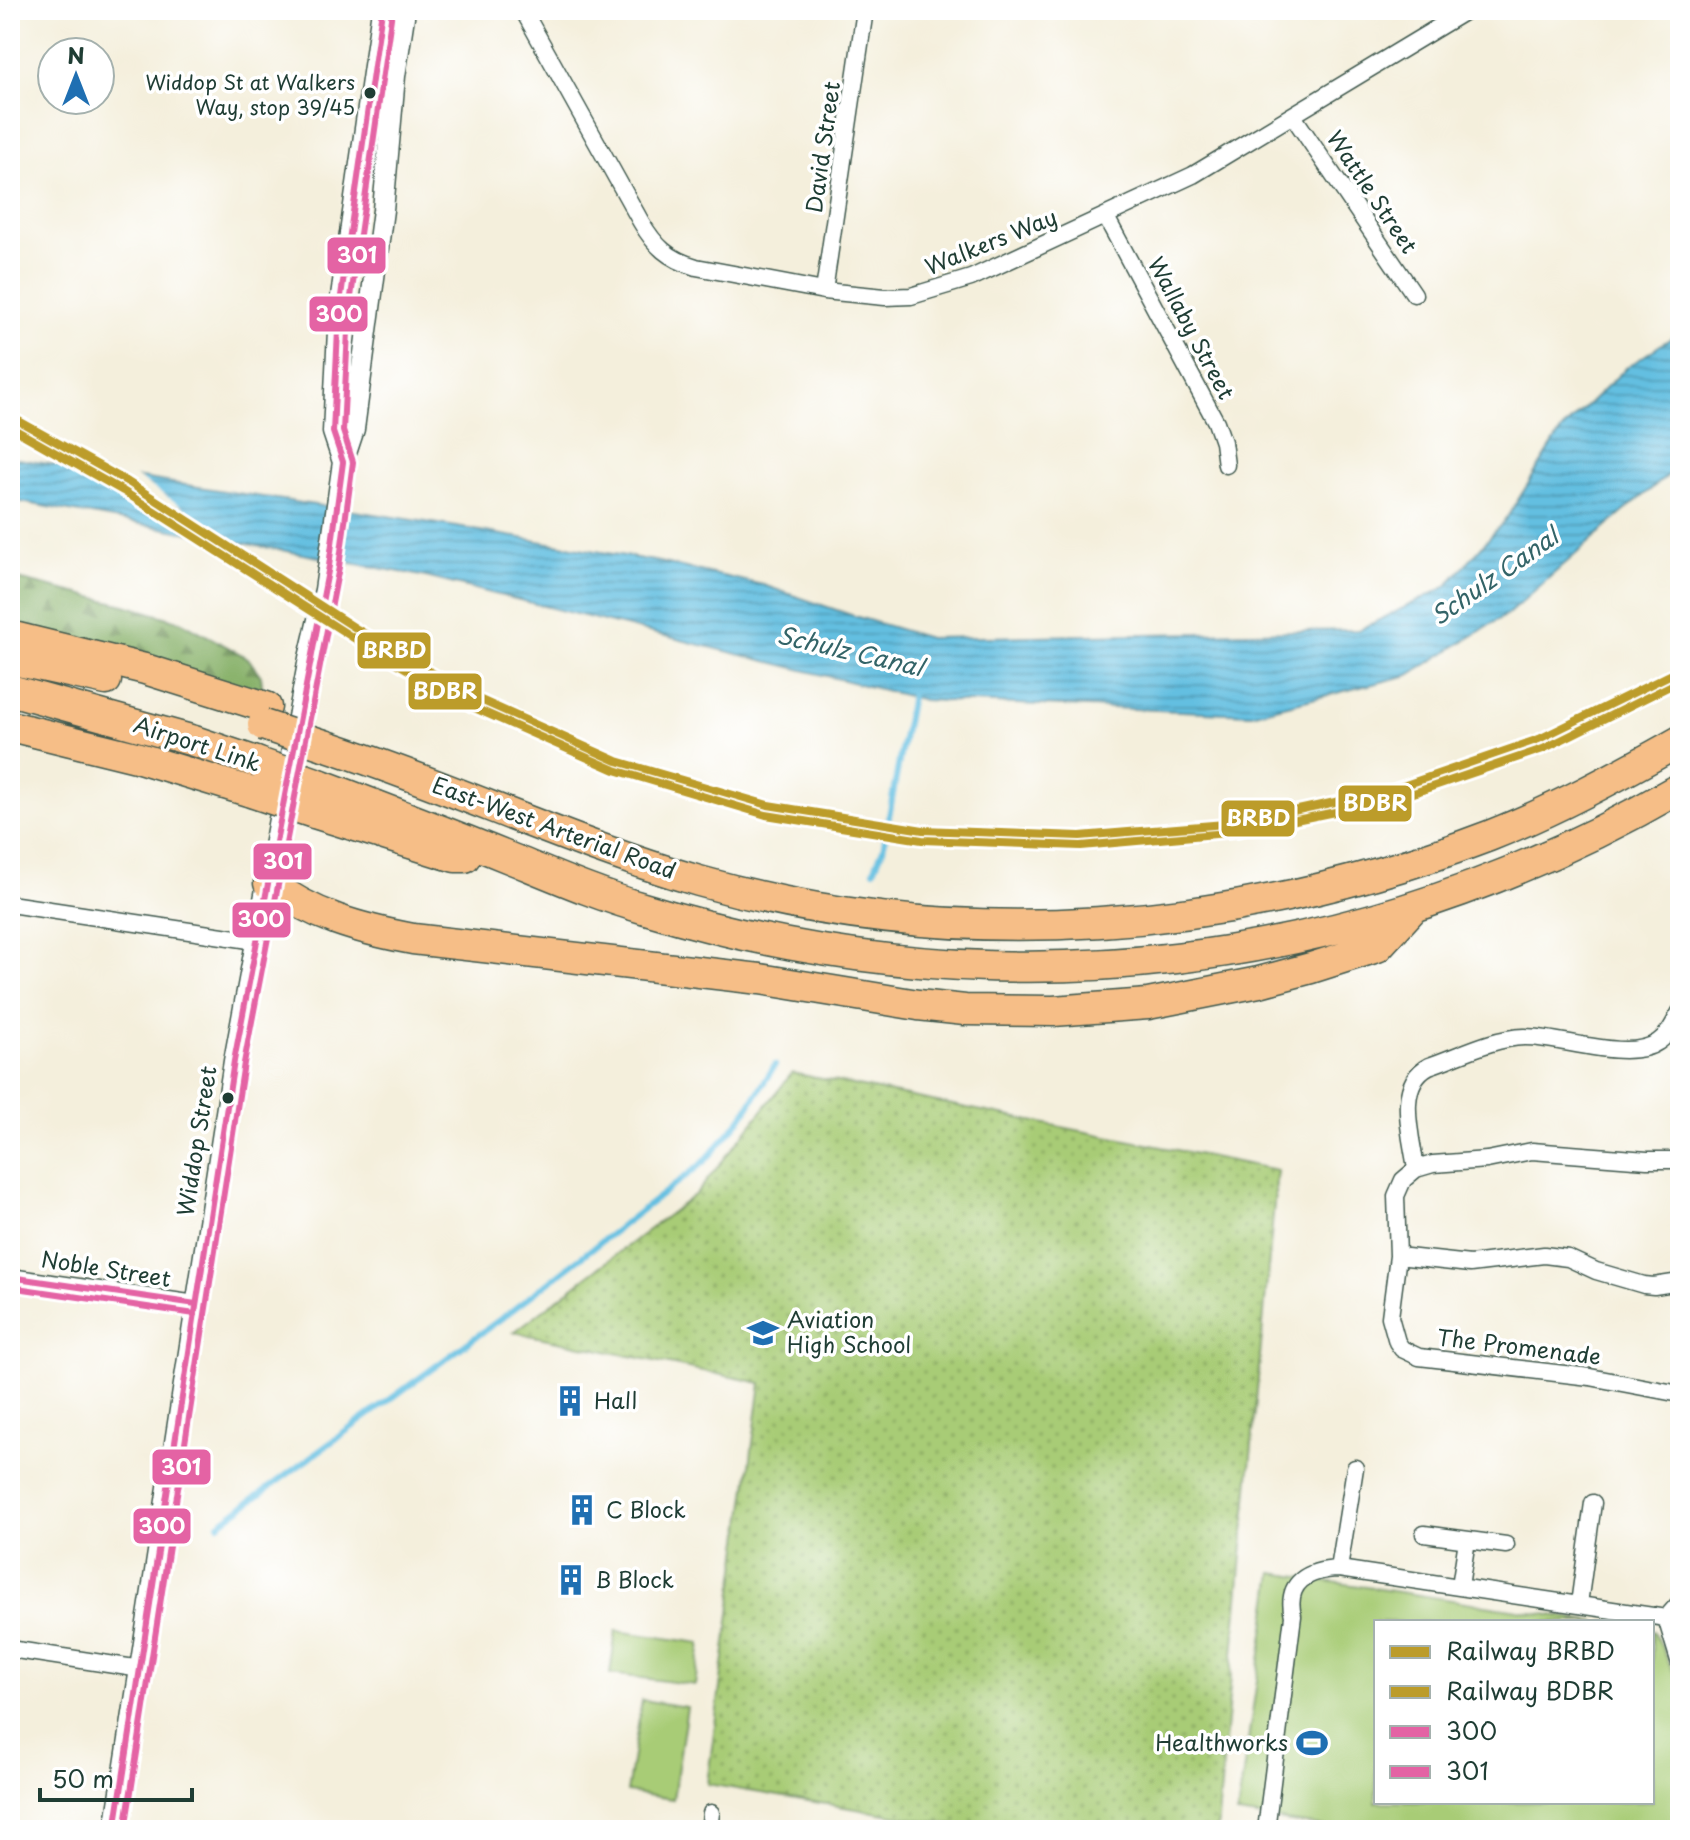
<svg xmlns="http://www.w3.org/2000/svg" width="1690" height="1840" viewBox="0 0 1690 1840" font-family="'Playpen Sans',sans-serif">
<defs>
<pattern id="forest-firs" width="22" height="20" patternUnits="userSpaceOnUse" patternTransform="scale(2)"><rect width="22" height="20" fill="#86b067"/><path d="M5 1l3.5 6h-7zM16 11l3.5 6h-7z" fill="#6d9056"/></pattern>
<pattern id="park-dots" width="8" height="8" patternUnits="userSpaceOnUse" patternTransform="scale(2)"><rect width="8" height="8" fill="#a8cc76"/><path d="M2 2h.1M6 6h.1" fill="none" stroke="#88a762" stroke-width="1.8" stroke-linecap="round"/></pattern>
<pattern id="water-rules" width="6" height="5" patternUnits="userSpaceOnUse" patternTransform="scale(2)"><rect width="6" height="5" fill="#63bfe1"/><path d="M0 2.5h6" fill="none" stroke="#519cb7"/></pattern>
</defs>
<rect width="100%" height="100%" fill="#fff"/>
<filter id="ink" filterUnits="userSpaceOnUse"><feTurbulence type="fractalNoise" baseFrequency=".0125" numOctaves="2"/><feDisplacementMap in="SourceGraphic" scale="16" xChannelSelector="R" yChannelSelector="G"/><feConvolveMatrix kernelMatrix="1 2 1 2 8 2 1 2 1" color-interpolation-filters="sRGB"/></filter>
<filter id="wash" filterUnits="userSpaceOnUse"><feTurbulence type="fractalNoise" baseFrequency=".006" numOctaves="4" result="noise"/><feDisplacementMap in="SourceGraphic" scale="32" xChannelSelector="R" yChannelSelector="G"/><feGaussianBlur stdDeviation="1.8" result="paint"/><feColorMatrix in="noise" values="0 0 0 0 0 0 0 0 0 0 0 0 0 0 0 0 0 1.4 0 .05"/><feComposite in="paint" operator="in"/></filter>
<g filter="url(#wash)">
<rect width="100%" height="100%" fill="#f4efdc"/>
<!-- green -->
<path fill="#a8cc76" stroke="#648455" stroke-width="2" d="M 1273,1573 L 1597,1622 L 1376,1622 L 1376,1802 L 1652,1802 L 1652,1631 L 1654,1631 L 1680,1685 L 1680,1830 L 1346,1830 L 1237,1814 Z
M 616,1631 L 701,1643 L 695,1685 L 610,1674 Z
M 642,1700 L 687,1707 L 673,1799 L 627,1792 Z"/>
<!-- forest -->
<path fill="url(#forest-firs)" stroke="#52764e" stroke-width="2" d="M 10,577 L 125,605 L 182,622 L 248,658 L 261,676 L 263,693 L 10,623 Z"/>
<!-- park -->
<path fill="url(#park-dots)" stroke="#648455" stroke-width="2" d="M 792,1073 L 1277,1170 L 1217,1830 L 981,1830 L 707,1784 L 761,1383 L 514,1332 L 697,1193 Z"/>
<!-- water -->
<path fill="url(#water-rules)" stroke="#417e8a" stroke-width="2" d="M 1680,332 L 1680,466 L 1636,501 L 1509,613 L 1409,675 L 1251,714 L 924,700 L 422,576 L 10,500 L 10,458 L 439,524 L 654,561 L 763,585 L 854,616 L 929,638 L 1359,630 L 1446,587 L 1506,519 L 1562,430 L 1626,368 Z"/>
<!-- pier -->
<path fill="#f4efdc" d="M 95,467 L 129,472 L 246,548 L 211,541 Z"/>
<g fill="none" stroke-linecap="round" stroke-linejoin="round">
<!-- stream -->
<path stroke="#63bfe1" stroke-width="6" d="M 874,870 L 883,849 L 912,690
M 219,1524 L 506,1315 L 704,1162 L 741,1119 L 775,1065"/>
</g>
</g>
<g filter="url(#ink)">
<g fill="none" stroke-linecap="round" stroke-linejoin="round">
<defs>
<path id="minor" d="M 523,10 L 641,222 C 655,246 668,259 696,267 L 824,291 L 885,297 L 911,296 L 971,278 L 1193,175 L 1467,10
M 1293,116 L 1414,294
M 1106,217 L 1216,422 L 1223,442 L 1226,465
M 824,291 L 865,10
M 10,904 L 256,941
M 1680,1012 C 1674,1023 1669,1035 1658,1042 C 1628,1063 1559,1036 1524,1037 C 1492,1038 1459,1056 1429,1066 C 1394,1084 1412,1138 1416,1169 L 1403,1180 L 1396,1196 L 1398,1256 L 1390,1317 L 1397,1342 L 1402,1349 L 1419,1357 L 1590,1377 L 1680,1394
M 1416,1169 L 1433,1164 L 1487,1160 L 1532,1151 L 1647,1160 L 1680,1160
M 1398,1256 L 1470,1264 L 1544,1255 L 1568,1258 L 1596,1271 L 1644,1285 L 1654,1286 L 1680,1282
M 10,1277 L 196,1304
M 1424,1534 L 1506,1545
M 1339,1569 L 1355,1468
M 1460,1586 L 1467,1540
M 1579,1604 L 1593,1503
M 1666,1618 L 1680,1664
M 10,1649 L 141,1669
M 709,1830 L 711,1813
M 1266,1830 L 1293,1616 C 1285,1582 1308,1570 1339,1569 L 1666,1618 L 1680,1602"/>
<path id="tertiary" d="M 343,462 L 333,432 L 339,310 L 382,10
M 115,1830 L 234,1061 L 309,658 L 325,590 L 343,462 L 354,429 L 383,210 L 395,76 L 405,10"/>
<path id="motorway" d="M 10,636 L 145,669 L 266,707
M 10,659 L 106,680
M 10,690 L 194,741 L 256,762
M 10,726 L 136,757 L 251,792
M 324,745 C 451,786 571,844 699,881 C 959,955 1238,932 1489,836 C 1555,810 1618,776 1680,741
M 319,784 C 383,808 448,833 512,859 C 556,877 600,896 646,909 C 1000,1016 1361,973 1680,788
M 314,813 L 455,857 L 465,857
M 269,883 C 312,916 360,929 413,939 L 760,979 L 918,1005 L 965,1010 L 1053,1011 L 1148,1004 L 1259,982 L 1311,968 L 1377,947 L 1411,910"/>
</defs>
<!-- minor casing -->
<use href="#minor" stroke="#3f584d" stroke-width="19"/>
<!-- tertiary casing -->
<use href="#tertiary" stroke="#3f584d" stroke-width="23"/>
<!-- motorway casing -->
<use href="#motorway" stroke="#3f584d" stroke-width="33"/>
<!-- minor -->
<use href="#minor" stroke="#fff" stroke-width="16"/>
<!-- tertiary -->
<use href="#tertiary" stroke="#fff" stroke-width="20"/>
<!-- motorway -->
<use href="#motorway" stroke="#f6be87" stroke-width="30"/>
<defs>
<path id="motorway-bridge" d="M 263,725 L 324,745
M 256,762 L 319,784
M 251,792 L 314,813"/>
</defs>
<!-- motorway-bridge casing -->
<use href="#motorway-bridge" stroke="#3f584d" stroke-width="33" stroke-linecap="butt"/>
<!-- motorway-bridge -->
<use href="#motorway-bridge" stroke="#f6be87" stroke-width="30"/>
<defs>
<path id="bus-1" d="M 10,1277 L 196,1304
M 115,1830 L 234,1061 L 329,566 L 343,462 L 333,432 L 339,310 L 382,10"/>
<path id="bus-2" d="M 10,1287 L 195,1314
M 125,1830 L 244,1063 L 339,567 L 353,462 L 343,431 L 349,311 L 392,11"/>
</defs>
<!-- bus-1 casing -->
<use href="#bus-1" stroke="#fff" stroke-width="12"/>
<!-- bus-2 casing -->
<use href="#bus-2" stroke="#fff" stroke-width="12"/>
<!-- bus-1 -->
<use href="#bus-1" stroke="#e463a4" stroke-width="6"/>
<!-- bus-2 -->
<use href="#bus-2" stroke="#e463a4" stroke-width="6"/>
<defs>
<path id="rail-1" d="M 10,416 L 128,482 L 357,629 L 474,697 L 617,761 L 768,805 L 923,830 L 1080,836 L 1237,823 L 1391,790 L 1539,739 L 1680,670"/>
<path id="rail-2" d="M 10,427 L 123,491 L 352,637 L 470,706 L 615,770 L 766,815 L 922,840 L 1081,846 L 1238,832 L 1393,800 L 1543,749 L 1680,681"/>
</defs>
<!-- rail-1 casing -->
<use href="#rail-1" stroke="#fff" stroke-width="14"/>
<!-- rail-2 casing -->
<use href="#rail-2" stroke="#fff" stroke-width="14"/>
<!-- rail-1 -->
<use href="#rail-1" stroke="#bc9c2a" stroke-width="8"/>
<!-- rail-2 -->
<use href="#rail-2" stroke="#bc9c2a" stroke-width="8"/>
</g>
</g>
<!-- icons -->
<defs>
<symbol id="school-bare" viewBox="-9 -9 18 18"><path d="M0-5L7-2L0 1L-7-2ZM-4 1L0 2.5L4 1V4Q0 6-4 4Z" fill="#1f6fb2" stroke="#fff" stroke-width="2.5" paint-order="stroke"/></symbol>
<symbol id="building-bare" viewBox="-9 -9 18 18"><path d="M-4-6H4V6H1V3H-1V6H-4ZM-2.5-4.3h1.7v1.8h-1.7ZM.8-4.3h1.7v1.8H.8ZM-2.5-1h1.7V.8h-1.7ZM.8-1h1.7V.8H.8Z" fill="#1f6fb2" stroke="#fff" stroke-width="2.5" paint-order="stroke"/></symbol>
<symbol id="stadium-bare" viewBox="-9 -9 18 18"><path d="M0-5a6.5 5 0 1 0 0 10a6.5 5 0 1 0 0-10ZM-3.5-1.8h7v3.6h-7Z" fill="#1f6fb2" stroke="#fff" stroke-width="2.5" paint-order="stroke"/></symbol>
</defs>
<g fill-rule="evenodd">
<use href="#school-bare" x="741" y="1311" width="44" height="44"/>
<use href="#building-bare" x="548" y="1379" width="44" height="44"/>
<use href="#building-bare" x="560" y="1488" width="44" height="44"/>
<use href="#building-bare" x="549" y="1558" width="44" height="44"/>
<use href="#stadium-bare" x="1290" y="1721" width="44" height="44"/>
</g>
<!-- markers -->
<g fill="#1f3d34" stroke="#fff" stroke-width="3">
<circle cx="370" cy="93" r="7"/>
<circle cx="228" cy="1098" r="7"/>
</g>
<g text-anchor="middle" stroke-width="7" stroke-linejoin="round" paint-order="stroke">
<!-- bus labels -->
<g font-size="20" fill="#1f3d34" stroke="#fff" text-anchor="end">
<text x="355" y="90">Widdop St at Walkers<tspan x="355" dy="25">Way, stop 39/45</tspan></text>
</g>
<!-- street labels -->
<g font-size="22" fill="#1f3d34" stroke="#fff">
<text transform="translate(823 147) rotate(-82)" y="8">David Street</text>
<text transform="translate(1372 192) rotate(56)" y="8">Wattle Street</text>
<text transform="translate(991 242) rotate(-22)" y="8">Walkers Way</text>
<text transform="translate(1191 328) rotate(62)" y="8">Wallaby Street</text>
<text transform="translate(197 744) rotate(18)" y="8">Airport Link</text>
<text transform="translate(554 828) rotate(20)" y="8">East-West Arterial Road</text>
<text transform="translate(197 1141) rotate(-81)" y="8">Widdop Street</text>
<text transform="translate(106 1269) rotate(9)" y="8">Noble Street</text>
<text transform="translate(1519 1347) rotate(7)" y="8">The Promenade</text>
</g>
<!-- poi labels -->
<g font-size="22" fill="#1f3d34" stroke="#fff" text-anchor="start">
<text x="787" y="1328">Aviation<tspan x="787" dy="25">High School</tspan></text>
<text x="594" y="1409">Hall</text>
<text x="606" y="1518">C Block</text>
<text x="595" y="1588">B Block</text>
<text x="1288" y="1751" text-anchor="end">Healthworks</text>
</g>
<!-- water labels -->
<g font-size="24" font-style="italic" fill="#336468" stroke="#fff">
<text transform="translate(1495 577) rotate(-35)" y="8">Schulz Canal</text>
<text transform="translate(850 652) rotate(13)" y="8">Schulz Canal</text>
</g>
</g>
<g stroke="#fff" stroke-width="3">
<rect x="326" y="236" width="61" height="39" rx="8" fill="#e463a4"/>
<rect x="308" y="295" width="61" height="38" rx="8" fill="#e463a4"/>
<rect x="356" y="631" width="76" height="39" rx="8" fill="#bc9c2a"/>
<rect x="407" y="672" width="76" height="39" rx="8" fill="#bc9c2a"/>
<rect x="1337" y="784" width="76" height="39" rx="8" fill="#bc9c2a"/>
<rect x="1220" y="799" width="76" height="39" rx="8" fill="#bc9c2a"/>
<rect x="252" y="842" width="61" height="39" rx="8" fill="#e463a4"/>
<rect x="231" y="901" width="61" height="38" rx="8" fill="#e463a4"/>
<rect x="151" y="1448" width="61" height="38" rx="8" fill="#e463a4"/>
<rect x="132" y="1507" width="60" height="38" rx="8" fill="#e463a4"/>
</g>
<g font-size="22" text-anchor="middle" font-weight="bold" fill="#fff">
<text x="357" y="263">301</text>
<text x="339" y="322">300</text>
<text x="394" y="658">BRBD</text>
<text x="445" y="699">BDBR</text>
<text x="1375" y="811">BDBR</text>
<text x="1258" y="826">BRBD</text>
<text x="283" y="869">301</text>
<text x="261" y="927">300</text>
<text x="181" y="1475">301</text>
<text x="162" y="1534">300</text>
</g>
<!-- margin -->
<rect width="1690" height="1840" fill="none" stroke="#fff" stroke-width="40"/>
<!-- legend -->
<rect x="1374" y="1620" width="280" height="184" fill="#ffffff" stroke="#a5b1ae" stroke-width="2"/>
<rect x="1390" y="1646" width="40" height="12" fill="#bc9c2a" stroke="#a5b1ae" stroke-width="2"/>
<text x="1446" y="1660" font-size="24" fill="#1f3d34">Railway BRBD</text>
<rect x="1390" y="1686" width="40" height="12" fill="#bc9c2a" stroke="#a5b1ae" stroke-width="2"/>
<text x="1446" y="1700" font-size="24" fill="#1f3d34">Railway BDBR</text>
<rect x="1390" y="1726" width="40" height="12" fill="#e463a4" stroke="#a5b1ae" stroke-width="2"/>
<text x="1446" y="1740" font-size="24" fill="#1f3d34">300</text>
<rect x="1390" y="1766" width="40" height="12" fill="#e463a4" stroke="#a5b1ae" stroke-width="2"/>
<text x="1446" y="1780" font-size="24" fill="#1f3d34">301</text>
<!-- north arrow -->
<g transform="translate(76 76)"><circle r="38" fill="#ffffff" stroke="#a5b1ae" stroke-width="2"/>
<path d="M0-6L14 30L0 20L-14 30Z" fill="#1f6fb2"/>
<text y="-12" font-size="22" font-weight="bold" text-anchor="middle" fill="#1f3d34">N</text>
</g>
<!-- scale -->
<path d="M40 1788v12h152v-12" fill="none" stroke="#1f3d34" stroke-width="4"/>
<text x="52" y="1788" font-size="24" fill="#1f3d34" stroke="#ffffff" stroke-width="6" paint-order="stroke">50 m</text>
</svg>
